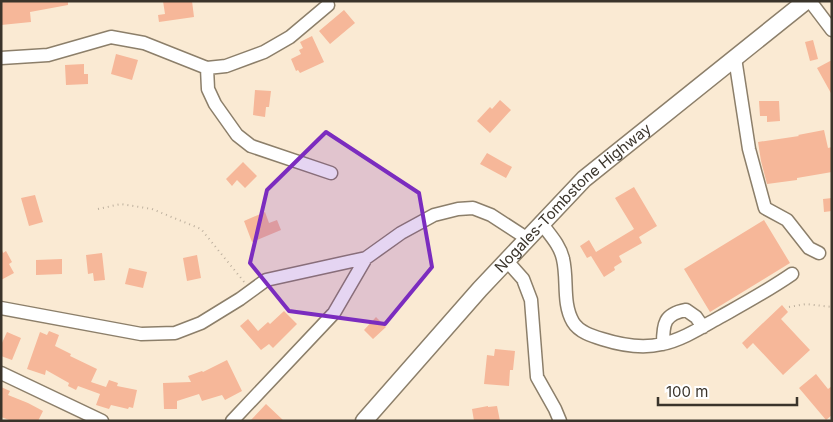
<svg xmlns="http://www.w3.org/2000/svg" width="833" height="422" viewBox="0 0 833 422" font-family="Inter,sans-serif">
<rect width="100%" height="100%" fill="#faead3"/>
<!-- building -->
<path fill="#f6b799" d="M 68,1 L 68,5 L 30,12 L 31,22 L 1,25 L 1,2 Z
M 163,1 L 192,1 L 194,17 L 159,22 L 158,15 L 165,14 Z
M 344,10 L 355,23 L 330,44 L 319,31 Z
M 312,36 L 324,62 L 300,73 L 298,70 L 296,71 L 291,59 L 301,54 L 299,50 L 303,48 L 300,42 Z
M 813,40 L 818,59 L 810,61 L 805,42 Z
M 116,54 L 138,60 L 132,80 L 111,74 Z
M 832,60 L 832,95 L 817,68 Z
M 84,64 L 84,74 L 88,74 L 88,84 L 66,85 L 65,65 Z
M 255,90 L 271,91 L 269,107 L 266,107 L 265,117 L 253,115 Z
M 500,100 L 511,110 L 490,133 L 477,121 L 490,107 L 492,109 Z
M 759,101 L 779,101 L 780,121 L 767,122 L 767,116 L 760,116 Z
M 824,130 L 828,148 L 832,147 L 832,172 L 797,178 L 797,180 L 767,184 L 761,161 L 758,142 L 799,136 L 798,135 Z
M 487,153 L 512,167 L 506,178 L 480,164 Z
M 243,162 L 257,176 L 245,188 L 237,180 L 232,186 L 226,179 Z
M 634,187 L 657,226 L 639,237 L 642,243 L 619,256 L 622,262 L 614,267 L 615,270 L 604,277 L 591,256 L 587,258 L 580,246 L 589,240 L 596,252 L 634,229 L 615,198 Z
M 35,195 L 43,222 L 29,226 L 21,198 Z
M 832,198 L 832,211 L 824,212 L 823,199 Z
M 265,212 L 269,223 L 277,220 L 281,230 L 252,242 L 244,221 Z
M 764,220 L 790,263 L 710,312 L 684,269 Z
M 1,248 L 3,253 L 6,251 L 12,262 L 9,264 L 14,273 L 1,280 Z
M 102,253 L 105,280 L 94,281 L 93,273 L 88,274 L 86,255 Z
M 197,255 L 201,278 L 187,281 L 183,258 Z
M 62,259 L 62,274 L 36,275 L 36,260 Z
M 129,268 L 147,272 L 143,288 L 125,284 Z
M 782,305 L 788,312 L 781,319 L 810,350 L 783,375 L 753,343 L 747,349 L 742,343 Z
M 284,311 L 297,324 L 273,348 L 269,344 L 261,350 L 240,326 L 248,319 L 258,331 L 268,322 L 270,324 Z
M 376,317 L 386,327 L 373,339 L 364,330 Z
M 49,331 L 59,335 L 55,346 L 71,354 L 70,356 L 97,369 L 91,382 L 106,387 L 109,380 L 118,383 L 117,386 L 137,390 L 133,408 L 129,407 L 128,409 L 111,405 L 109,409 L 96,405 L 100,394 L 78,386 L 76,390 L 68,386 L 69,383 L 46,370 L 45,375 L 27,369 L 40,332 L 47,335 Z
M 7,332 L 21,338 L 12,360 L 1,356 L 1,345 Z
M 495,349 L 515,351 L 513,370 L 510,370 L 509,386 L 484,384 L 487,355 L 494,356 Z
M 227,360 L 242,391 L 225,400 L 222,395 L 202,401 L 199,394 L 177,401 L 177,409 L 164,409 L 163,383 L 191,382 L 188,376 L 202,371 L 203,372 Z
M 816,374 L 828,389 L 832,386 L 832,415 L 826,420 L 799,388 Z
M 1,387 L 10,391 L 8,395 L 28,403 L 43,411 L 38,421 L 12,421 L 1,417 Z
M 266,404 L 284,421 L 250,421 Z
M 488,406 L 488,407 L 497,406 L 500,421 L 474,421 L 472,409 Z"/>
<g fill="none" stroke-linecap="round" stroke-linejoin="round">
<defs>
<path id="minor" d="M 810,1 L 832,30
M 1,58 L 48,55 L 111,37 L 144,43 L 207,68 L 226,66 L 264,52 L 290,37 L 328,5
M 735,58 L 749,149 L 765,208 L 787,220 L 809,248 L 819,253
M 207,68 L 208,89 L 215,104 L 237,135 L 251,146 L 331,173
M 542,224 C 550,235 560,245 563,259 C 568,280 562,303 573,322 C 579,332 592,336 602,339 C 621,345 642,349 662,344 C 682,340 702,327 720,317 C 745,303 769,290 792,274
M 507,261 L 523,279 L 531,300 L 537,377 L 555,409 L 560,421
M 1,308 L 141,334 L 175,333 L 201,323 L 240,299 L 266,280 L 366,258 L 401,233 L 434,215 L 458,209 L 473,208 L 491,215 L 528,239
M 663,344 C 663,324 664,314 686,310 L 696,317 L 703,327
M 1,373 L 102,421
M 232,421 L 334,313 L 366,258"/>
<g id="major">
<path id="s1" d="M 364,421 L 480,289 L 584,179 L 806,1"/>
</g>
</defs>
<!-- minor casing -->
<use href="#minor" stroke="#8c7f6a" stroke-width="15"/>
<!-- major casing -->
<use href="#major" stroke="#8c7f6a" stroke-width="19"/>
<!-- path -->
<path stroke="#bdb09e" stroke-width="2" stroke-dasharray="1 4" stroke-linecap="butt" d="M 98,209 L 121,204 L 152,209 L 201,229 L 245,283
M 789,307 L 806,304 L 832,307"/>
<!-- minor -->
<use href="#minor" stroke="#fff" stroke-width="12"/>
<!-- major -->
<use href="#major" stroke="#fff" stroke-width="16"/>
</g>
<!-- marked area -->
<path fill="#7b2cbf" fill-opacity="0.2" stroke="#7b2cbf" stroke-width="4" stroke-linejoin="round" d="M 326,132 L 419,193 L 432,267 L 385,324 L 289,311 L 250,263 L 267,190 Z"/>
<g text-anchor="middle" stroke-width="5" stroke-linejoin="round" paint-order="stroke">
<!-- street labels -->
<g font-size="15" fill="#3a342b" stroke="#fff">
<text dy="5" stroke="none"><textPath href="#s1" startOffset="306">Nogales-Tombstone Highway</textPath></text>
</g>
</g>
<!-- border -->
<rect width="833" height="422" fill="none" stroke="#3a342b" stroke-width="5"/>
<!-- scale -->
<path d="M658 397v8h139v-8" fill="none" stroke="#3a342b" stroke-width="2.5"/>
<text x="666" y="397" font-size="15" fill="#3a342b" stroke="#ffffff" stroke-width="4" paint-order="stroke">100 m</text>
</svg>
